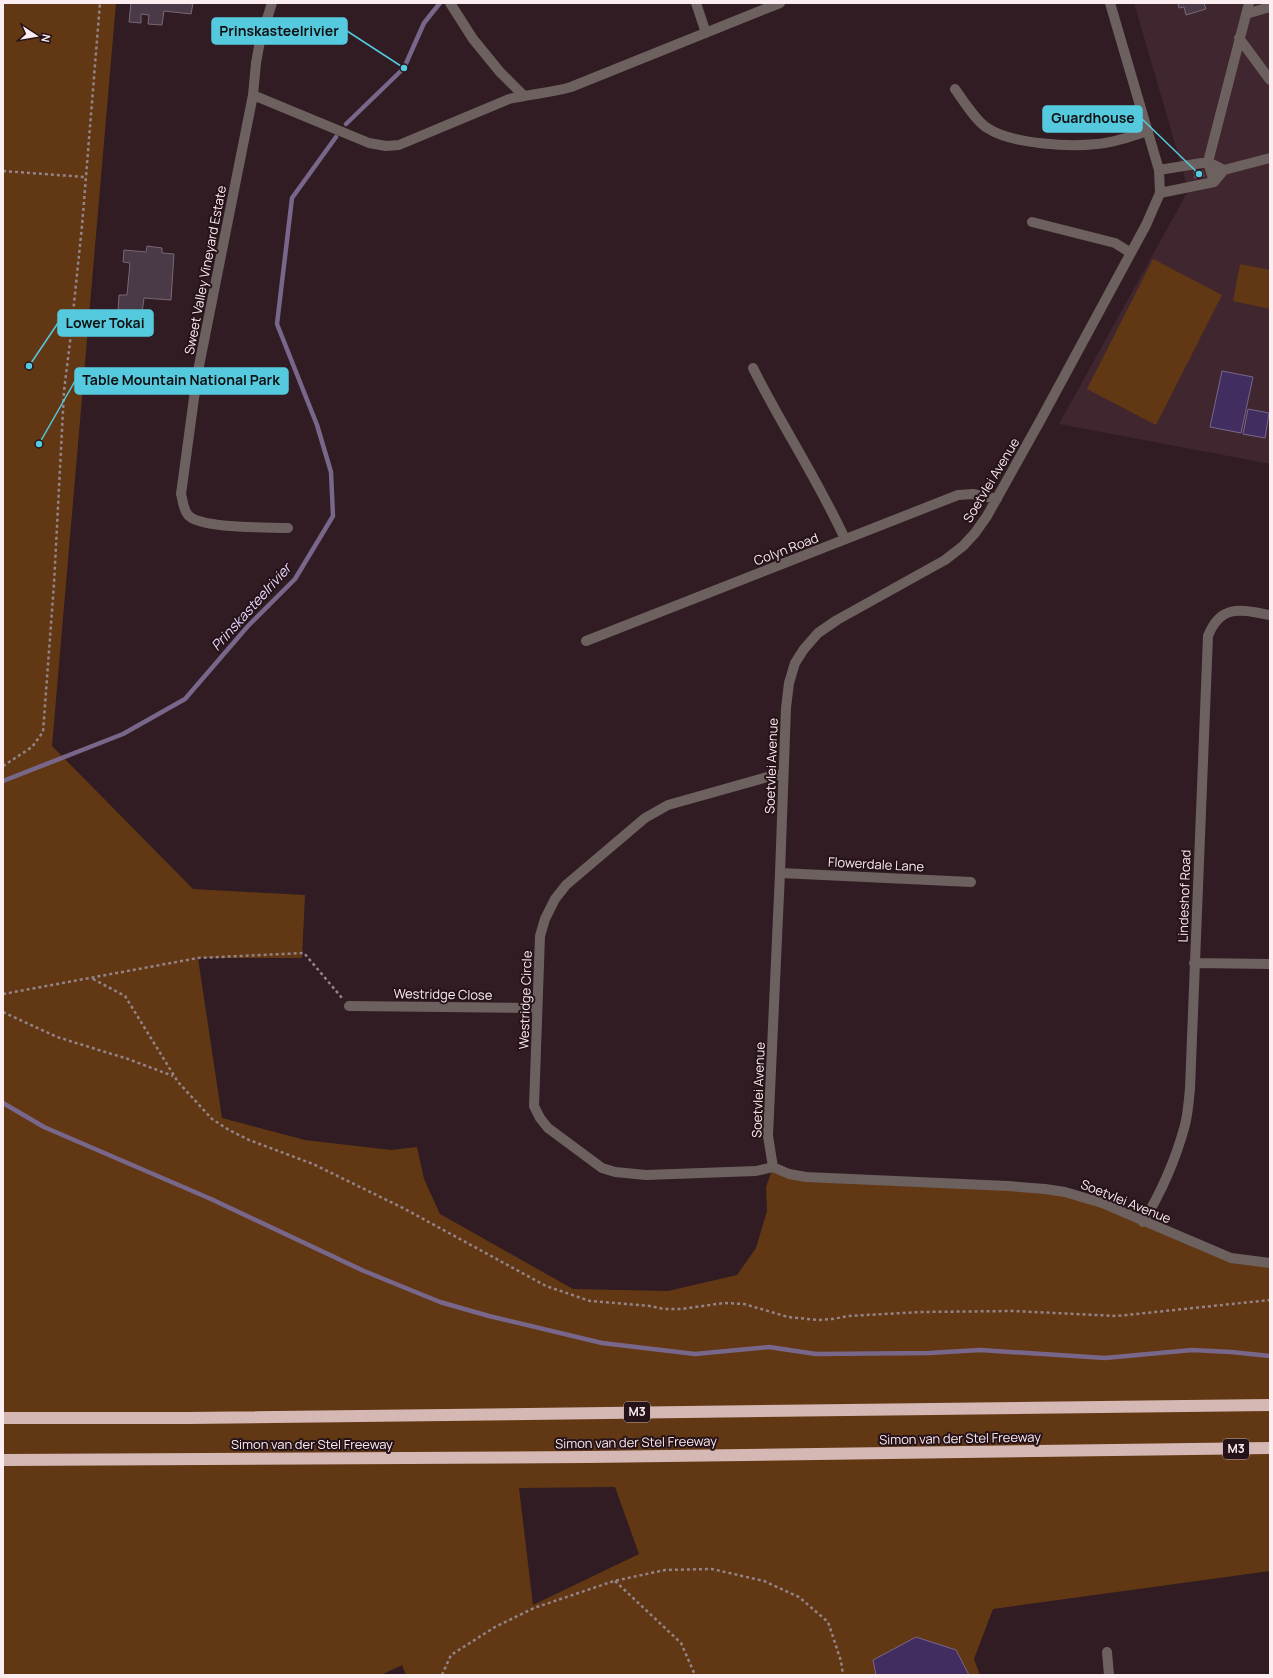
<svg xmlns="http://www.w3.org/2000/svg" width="1273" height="1678" viewBox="0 0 1273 1678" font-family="Manrope,sans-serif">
<rect width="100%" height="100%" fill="#301c22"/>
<!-- built -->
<path fill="#40262e" d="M 1134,3 L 1270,3 L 1270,464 L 1059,424 L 1188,191 L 1183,171 Z"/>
<!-- green -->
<path fill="#613813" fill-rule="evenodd" d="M 3,3 L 116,3 L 52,746 L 193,889 L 305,895 L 302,958 L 198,958 L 222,1118 L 305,1140 L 391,1150 L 417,1147 L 424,1179 L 440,1214 L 573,1289 L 668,1291 L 737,1275 L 756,1248 L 767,1211 L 766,1187 L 773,1167 L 789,1174 L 1065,1192 L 1208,1249 L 1270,1263 L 1270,1571 L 993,1609 L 974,1659 L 980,1675 L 406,1675 L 402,1665 L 381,1675 L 3,1675 ZM 615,1487 L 639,1554 L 533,1605 L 519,1488 Z
M 1153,259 L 1222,295 L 1156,425 L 1087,389 Z
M 1240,264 L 1270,270 L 1270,309 L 1233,301 Z"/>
<!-- water -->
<path fill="#412d60" stroke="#79678b" d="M 1222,371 L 1253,377 L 1241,433 L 1210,427 Z
M 1248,409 L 1269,413 L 1265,438 L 1243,434 Z
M 916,1637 L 956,1650 L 969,1675 L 876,1675 L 873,1660 Z"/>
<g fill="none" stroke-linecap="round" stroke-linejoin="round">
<!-- stream -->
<path stroke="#79678b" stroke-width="4.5" d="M 346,124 L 404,68 L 424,23 L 440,3
M 3,781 L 123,734 L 185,699 L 248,626 L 295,579 L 333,516 L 331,472 L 317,425 L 277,324 L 292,198 L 336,137
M 3,1103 L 44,1127 L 211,1199 L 364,1271 L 413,1291 L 440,1302 L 489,1316 L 602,1343 L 695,1354 L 769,1347 L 816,1354 L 929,1353 L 980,1350 L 1105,1358 L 1192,1350 L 1231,1352 L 1270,1356"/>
</g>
<!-- building -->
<path fill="#4a3a48" stroke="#796777" d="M 131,3 L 193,3 L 191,14 L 164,11 L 162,25 L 148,24 L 149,15 L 141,14 L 141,23 L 129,22 Z
M 1178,3 L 1204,3 L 1206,9 L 1186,15 L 1184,7 L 1179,8 Z
M 1203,171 L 1204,176 L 1195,178 L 1194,172 Z
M 147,246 L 162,248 L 162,253 L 174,254 L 171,300 L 144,298 L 142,313 L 118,312 L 119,295 L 127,295 L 130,263 L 123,262 L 124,250 L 146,252 Z"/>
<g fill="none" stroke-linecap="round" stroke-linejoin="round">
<!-- path -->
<path stroke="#948388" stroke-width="2.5" stroke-dasharray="3 3" stroke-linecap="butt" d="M 3,171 L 85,177
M 3,766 L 32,747 L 43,732 L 54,584 L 64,391 L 70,342 L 82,226 L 100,3
M 93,979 L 125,996 L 178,1082 L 212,1119 L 229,1130 L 249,1140 L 313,1164 L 405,1209 L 546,1286 L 590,1301 L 650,1306 L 664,1309 L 681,1309 L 724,1303 L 744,1304 L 788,1317 L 818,1320 L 832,1319 L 849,1316 L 920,1312 L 1013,1311 L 1117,1316 L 1270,1300
M 3,994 L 198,958 L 304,953 L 342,998
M 3,1012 L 57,1037 L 128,1059 L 173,1076
M 615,1581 L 681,1643 L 695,1675
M 442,1675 L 451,1655 L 495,1627 L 534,1608 L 614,1581 L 665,1570 L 712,1569 L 764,1581 L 799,1597 L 828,1622 L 841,1661 L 843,1675"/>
<!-- minor -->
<path stroke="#6c615f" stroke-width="10" d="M 272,3 L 260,41 L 256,63 L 253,95 L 197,376 L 181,494 C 183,501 183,509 188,515 C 200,529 268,527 288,528
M 450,3 L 473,39 L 500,72 L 524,96
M 696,3 L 706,33
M 1246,14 L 1270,7
M 1239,38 L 1270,80
M 955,89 C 963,100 977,123 989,129 C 1013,144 1069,147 1097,144 C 1114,143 1132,136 1148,131
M 253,95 L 369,143 L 386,146 L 399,145 L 509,99 C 530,94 551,93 571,87 L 780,3
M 1159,170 L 1208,162 L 1224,170 L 1214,182 L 1160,193
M 1224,170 L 1270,158
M 1214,182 L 1208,162 L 1249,3
M 1032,222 L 1115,243 L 1131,253
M 753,368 C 782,426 818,480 845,539
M 586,641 L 958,495 L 973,494 L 997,499
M 780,873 L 971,882
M 1194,963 L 1270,964
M 349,1006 L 537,1008
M 773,1167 L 768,1136 L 780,873 L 786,708 L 789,683 L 795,663 L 804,649 L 818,633 L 837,620 L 945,560 L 963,546 L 975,533 L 987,516 L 1040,421 L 1146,225 L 1160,193 L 1159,170 L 1110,3
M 773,1167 L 756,1171 L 646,1175 L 615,1172 L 602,1168 L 548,1128 L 540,1118 L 534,1106 L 540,936 L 545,919 L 555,899 L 566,885 L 645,818 L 668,805 L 771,776 L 783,774
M 773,1167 L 789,1174 L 806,1177 L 1008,1186 L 1045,1189 L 1065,1192 L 1102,1203 L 1231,1258 L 1270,1263
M 1143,1222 C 1161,1193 1176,1158 1185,1125 C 1188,1113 1189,1100 1190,1088 L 1208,636 C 1221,603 1242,610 1270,615
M 1107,1652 L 1109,1675"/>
<!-- highway -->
<path stroke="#d5b8b4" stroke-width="12" d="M 3,1418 L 188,1418 L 1270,1405
M 3,1460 L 588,1457 L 1270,1448"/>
</g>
<g text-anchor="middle" stroke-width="4" stroke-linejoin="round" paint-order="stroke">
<!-- shield labels -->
<g fill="#261219" stroke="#bbabb0" stroke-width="1">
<rect x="624" y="1402" width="26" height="20" rx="3"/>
<rect x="1223" y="1439" width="26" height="20" rx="3"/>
</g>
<g font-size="12" font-weight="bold" fill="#fbedf0">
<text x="637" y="1416">M3</text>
<text x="1236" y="1453">M3</text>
</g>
<!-- street labels -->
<g font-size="13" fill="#fbedf0" stroke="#261219">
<text transform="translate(205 270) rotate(-79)" y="5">Sweet Valley Vineyard Estate</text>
<text transform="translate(991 480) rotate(-59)" y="5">Soetvlei Avenue</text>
<text transform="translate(786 549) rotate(-21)" y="5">Colyn Road</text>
<text transform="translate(771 766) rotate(-88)" y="5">Soetvlei Avenue</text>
<text transform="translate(876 864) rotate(3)" y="5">Flowerdale Lane</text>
<text transform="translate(1184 896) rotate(-88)" y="5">Lindeshof Road</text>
<text transform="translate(443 994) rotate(1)" y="5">Westridge Close</text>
<text transform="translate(525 1000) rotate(-88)" y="5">Westridge Circle</text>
<text transform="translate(758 1090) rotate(-88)" y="5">Soetvlei Avenue</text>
<text transform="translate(1126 1201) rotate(22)" y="5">Soetvlei Avenue</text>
<text transform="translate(960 1438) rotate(-1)" y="5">Simon van der Stel Freeway</text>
<text transform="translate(636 1442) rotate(-1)" y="5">Simon van der Stel Freeway</text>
<text x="312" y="1449">Simon van der Stel Freeway</text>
</g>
<!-- water labels -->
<g font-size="14" font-style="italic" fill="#e5dafb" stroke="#261219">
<text transform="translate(251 607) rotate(-48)" y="5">Prinskasteelrivier</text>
</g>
</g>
<!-- callouts -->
<path fill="none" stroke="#55cadf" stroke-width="1.5" d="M404 68L347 31M1199 174L1142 119M29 366L58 323M39 444L75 381"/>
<g fill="#55cadf" stroke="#261219" stroke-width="1.5">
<circle cx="404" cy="68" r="4"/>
<circle cx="1199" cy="174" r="4"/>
<circle cx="29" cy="366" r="4"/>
<circle cx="39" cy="444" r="4"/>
</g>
<g fill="#55cadf" stroke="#55cadf" stroke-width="1.5">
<rect x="212" y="18" width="135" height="26" rx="4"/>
<rect x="1043" y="106" width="99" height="26" rx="4"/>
<rect x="58" y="310" width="95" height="26" rx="4"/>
<rect x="75" y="368" width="213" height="26" rx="4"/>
</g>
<g font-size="14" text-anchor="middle" font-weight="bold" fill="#111">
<text x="279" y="36">Prinskasteelrivier</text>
<text x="1093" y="123">Guardhouse</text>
<text x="105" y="328">Lower Tokai</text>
<text x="181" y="385">Table Mountain National Park</text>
</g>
<!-- border -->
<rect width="1273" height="1678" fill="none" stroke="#fbedf0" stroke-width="8"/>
<!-- north arrow -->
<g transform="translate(36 36) rotate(102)" stroke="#261219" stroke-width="3" paint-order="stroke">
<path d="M0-3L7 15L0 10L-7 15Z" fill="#fbedf0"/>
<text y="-6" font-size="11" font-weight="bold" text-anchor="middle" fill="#fbedf0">N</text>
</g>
</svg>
